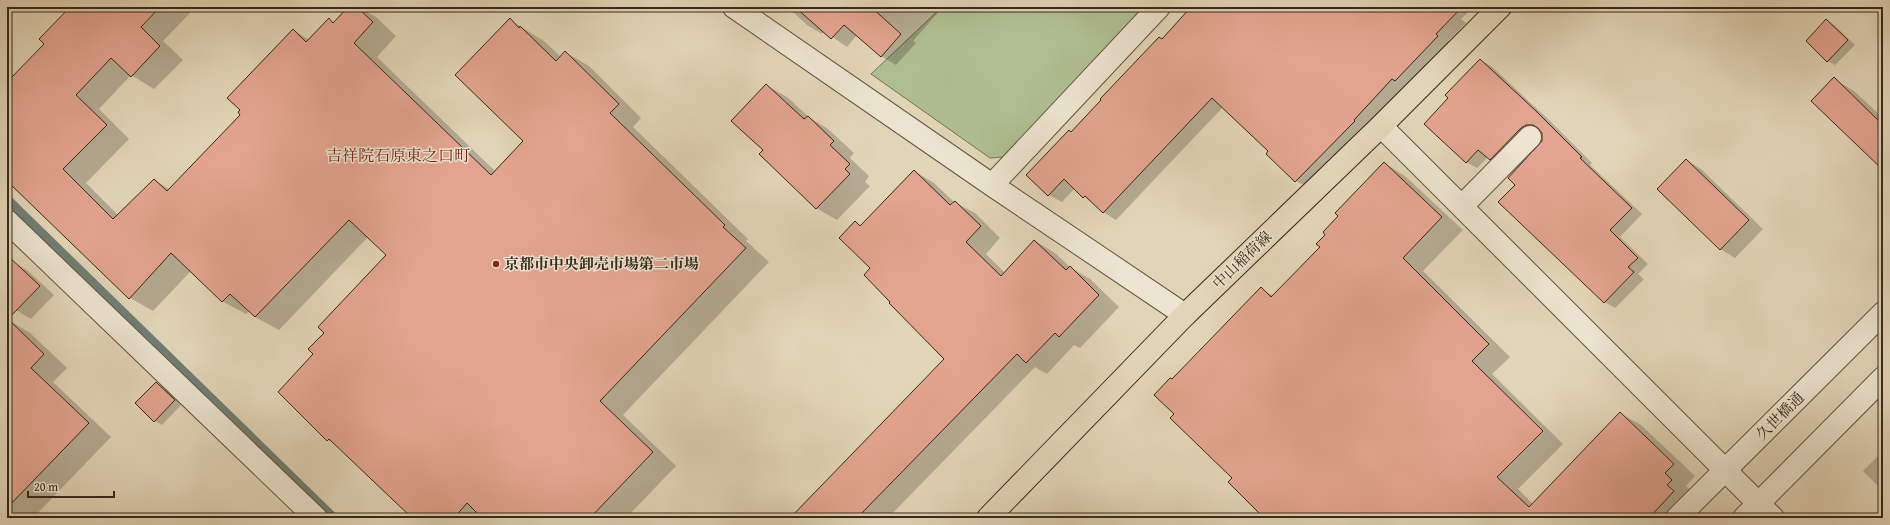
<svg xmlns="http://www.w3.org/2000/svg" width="1890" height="525" viewBox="0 0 1890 525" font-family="'Gentium Book Plus','Noto Serif JP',serif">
<rect width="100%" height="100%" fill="#e2d5b7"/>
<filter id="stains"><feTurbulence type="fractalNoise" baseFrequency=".005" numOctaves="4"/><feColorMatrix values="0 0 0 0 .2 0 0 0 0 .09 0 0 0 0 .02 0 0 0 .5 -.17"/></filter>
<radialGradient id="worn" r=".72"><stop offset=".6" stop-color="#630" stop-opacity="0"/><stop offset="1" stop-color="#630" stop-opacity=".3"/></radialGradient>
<!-- green -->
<path fill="#afbe91" stroke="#737456" d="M 942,7 L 1144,7 L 1003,157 L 990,158 L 871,74 Z"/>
<!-- shadow -->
<path fill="#0003" d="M 71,7 L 184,7 L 190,13 L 163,41 L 183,60 L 154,89 L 131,75 L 99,109 L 129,139 L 86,183 L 118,215 L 154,180 L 169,189 L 242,115 L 293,30 L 309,40 L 329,20 L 335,23 L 349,7 L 358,7 L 376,17 L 396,36 L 377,57 L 495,171 L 524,141 L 510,20 L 544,41 L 561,57 L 565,52 L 589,66 L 641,118 L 633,127 L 748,239 L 746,241 L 769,262 L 623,415 L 676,466 L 626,518 L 413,518 L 338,445 L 328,440 L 315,354 L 325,333 L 387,255 L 368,237 L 279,330 L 255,317 L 249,311 L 246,314 L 222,301 L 191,271 L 153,311 L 130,298 L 7,176 L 7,84 L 45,44 Z
M 792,7 L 943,7 L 913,41 L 916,43 L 896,65 L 881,56 L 857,35 L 847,47 L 824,31 L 822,34 L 807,25 L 790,9 Z
M 1192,7 L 1471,7 L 1472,8 L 1461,19 L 1466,23 L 1448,41 L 1450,43 L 1408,88 L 1405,86 L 1309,188 L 1296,181 L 1267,154 L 1269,151 L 1223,107 L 1116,220 L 1103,212 L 1075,188 L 1062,202 L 1049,195 L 1072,133 Z
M 1827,21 L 1834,25 L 1855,45 L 1835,65 L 1828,61 L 1807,41 Z
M 1480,60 L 1491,66 L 1547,118 L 1592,163 L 1590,165 L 1642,214 L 1620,237 L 1648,264 L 1638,274 L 1644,279 L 1615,308 L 1605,302 L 1516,185 L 1543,141 L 1541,131 L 1537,131 L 1501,165 L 1488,157 L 1477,168 L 1466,162 L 1450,98 Z
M 1834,79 L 1854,91 L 1883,118 L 1883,169 Z
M 766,85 L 787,97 L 810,118 L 828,129 L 854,153 L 850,158 L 869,176 L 865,182 L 870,186 L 837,220 L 816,208 L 764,150 Z
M 1686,160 L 1701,169 L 1763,229 L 1735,258 L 1720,249 Z
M 1384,163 L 1405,176 L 1463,230 L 1423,271 L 1510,357 L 1492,374 L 1563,444 L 1518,489 L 1533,504 L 1620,413 L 1641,425 L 1695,476 L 1686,486 L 1692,492 L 1681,518 L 1265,518 L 1233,478 L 1175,414 L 1173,380 L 1261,289 L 1274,296 L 1321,247 L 1327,235 Z
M 914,171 L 934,183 L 954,202 L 975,213 L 1000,238 L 986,254 L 1005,273 L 1035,241 L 1055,253 L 1071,268 L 1090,279 L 1119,307 L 1080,348 L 1074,345 L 1047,374 L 1035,367 L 888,518 L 791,518 L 946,359 L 892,302 L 872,268 L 855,222 L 862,226 Z
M 12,261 L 27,270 L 54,295 L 31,319 L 16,310 L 7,301 L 7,267 Z
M 7,319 L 30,333 L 67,368 L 53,382 L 111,437 L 33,518 L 7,518 Z
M 156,383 L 163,387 L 182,404 L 162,425 L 155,421 Z
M 1883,451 L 1883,491 L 1863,471 Z"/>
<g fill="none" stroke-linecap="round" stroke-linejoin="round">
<!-- stream -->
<path stroke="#6f7f75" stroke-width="9" d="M 7,199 L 334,518"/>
</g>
<!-- building -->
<path fill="#e3a48f" stroke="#37291a" d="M 70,7 L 160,7 L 141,27 L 160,46 L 131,77 L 111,58 L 76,95 L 107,125 L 63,169 L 113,219 L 154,179 L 167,191 L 240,115 L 238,112 L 240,110 L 227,98 L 293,29 L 306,42 L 329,18 L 333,23 L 348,7 L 357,7 L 373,22 L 354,43 L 491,175 L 523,141 L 455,75 L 510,18 L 519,28 L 520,26 L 556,61 L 565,51 L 619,104 L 610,113 L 725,225 L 723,227 L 746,248 L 600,401 L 653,452 L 590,518 L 482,518 L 467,503 L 454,518 L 412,518 L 329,439 L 327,441 L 278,392 L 313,354 L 308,349 L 324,333 L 318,327 L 386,255 L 349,220 L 255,317 L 230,294 L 222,302 L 171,253 L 129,299 L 7,181 L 7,82 L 44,44 L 39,39 Z
M 795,7 L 871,7 L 901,34 L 881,57 L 844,25 L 831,39 Z
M 1191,7 L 1462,7 L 1436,34 L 1438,36 L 1395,81 L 1392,79 L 1354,120 L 1355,121 L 1295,182 L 1266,154 L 1268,151 L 1212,98 L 1103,213 L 1085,196 L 1083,198 L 1064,179 L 1048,196 L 1026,175 L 1069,130 L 1071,132 L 1101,100 L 1100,99 L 1159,37 L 1162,39 Z
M 1826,19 L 1848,40 L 1827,62 L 1806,41 Z
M 1480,59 L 1536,111 L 1582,157 L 1580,158 L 1632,208 L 1610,230 L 1638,258 L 1628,267 L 1634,272 L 1604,303 L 1498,202 L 1515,185 L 1508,178 L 1542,141 L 1542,133 L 1538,128 L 1533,125 L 1526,125 L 1521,128 L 1490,160 L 1478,150 L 1466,163 L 1424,124 L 1448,98 L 1445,95 Z
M 1834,77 L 1883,125 L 1883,170 L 1811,101 Z
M 766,84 L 804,119 L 808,116 L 834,141 L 830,145 L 850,164 L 845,169 L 850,174 L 816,209 L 759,154 L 763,150 L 731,121 Z
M 1686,159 L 1749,220 L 1720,250 L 1657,189 Z
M 1384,162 L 1442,217 L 1403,258 L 1489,344 L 1472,361 L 1543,431 L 1497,477 L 1529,507 L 1620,412 L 1674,464 L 1665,473 L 1672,480 L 1667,485 L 1674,491 L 1649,518 L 1264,518 L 1228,482 L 1232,478 L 1170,418 L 1174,414 L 1154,395 L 1170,378 L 1172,379 L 1261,287 L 1271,297 L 1320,247 L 1316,244 L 1325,235 L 1323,232 L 1338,216 L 1335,213 Z
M 914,170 L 950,205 L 955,201 L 981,226 L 966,242 L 1001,276 L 1034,240 L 1066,270 L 1070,266 L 1099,295 L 1059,337 L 1055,333 L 1026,363 L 1017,354 L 857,518 L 790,518 L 944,359 L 889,303 L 890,302 L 864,275 L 870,268 L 839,238 L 855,221 L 860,226 Z
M 7,255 L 40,286 L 8,319 L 44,354 L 31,368 L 89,423 L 7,508 Z
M 156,382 L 175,400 L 154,422 L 135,403 Z"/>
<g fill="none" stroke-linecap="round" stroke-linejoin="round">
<defs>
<path id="minor" d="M 734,7 L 992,185 L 1185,315
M 1381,126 L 1773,518
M 992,185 L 1159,7
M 1462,206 L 1530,137
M 7,221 L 316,518
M 1677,518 L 1883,313
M 1744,518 L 1883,378"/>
<path id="major" d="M 988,518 L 1185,315 L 1381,126 L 1500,7"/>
</defs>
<!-- minor casing -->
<use href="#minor" stroke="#625441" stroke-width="24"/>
<!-- major casing -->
<use href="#major" stroke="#37291a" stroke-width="24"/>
<!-- minor -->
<use href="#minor" stroke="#ece4d0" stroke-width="22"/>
<!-- major -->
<use href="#major" stroke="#e2d5b7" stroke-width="22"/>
</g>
<!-- markers -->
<circle fill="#8f2418" stroke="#ece4d0" stroke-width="1.5" cx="496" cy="264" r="4"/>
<g text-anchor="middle" stroke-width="3" stroke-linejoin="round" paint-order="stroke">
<!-- street labels -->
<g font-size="15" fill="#37291a" stroke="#ece4d0">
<text transform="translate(1242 260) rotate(-44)" y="5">中山稲荷線</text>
<text transform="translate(1780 416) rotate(-45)" y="5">久世橋通</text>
</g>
<!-- poi labels -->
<g font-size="15" font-weight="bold" fill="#37291a" stroke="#ece4d0" text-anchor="start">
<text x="504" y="269">京都市中央卸売市場第二市場</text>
</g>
<!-- neighbourhood labels -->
<g font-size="16" fill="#7a1f14" stroke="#ece4d0">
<text x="398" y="161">吉祥院石原東之口町</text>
</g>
</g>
<!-- margin -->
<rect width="1890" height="525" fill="none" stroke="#e2d5b7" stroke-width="24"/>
<rect x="8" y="8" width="1874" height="509" fill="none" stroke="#37291a" stroke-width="2"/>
<rect x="12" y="12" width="1866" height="501" fill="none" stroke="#37291a"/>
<!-- scale -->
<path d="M28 491v6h86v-6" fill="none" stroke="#37291a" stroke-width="2"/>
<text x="34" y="491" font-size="12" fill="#37291a" stroke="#ece4d0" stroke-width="3" paint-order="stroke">20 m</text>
<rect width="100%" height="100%" filter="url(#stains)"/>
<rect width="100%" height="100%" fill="url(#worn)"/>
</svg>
